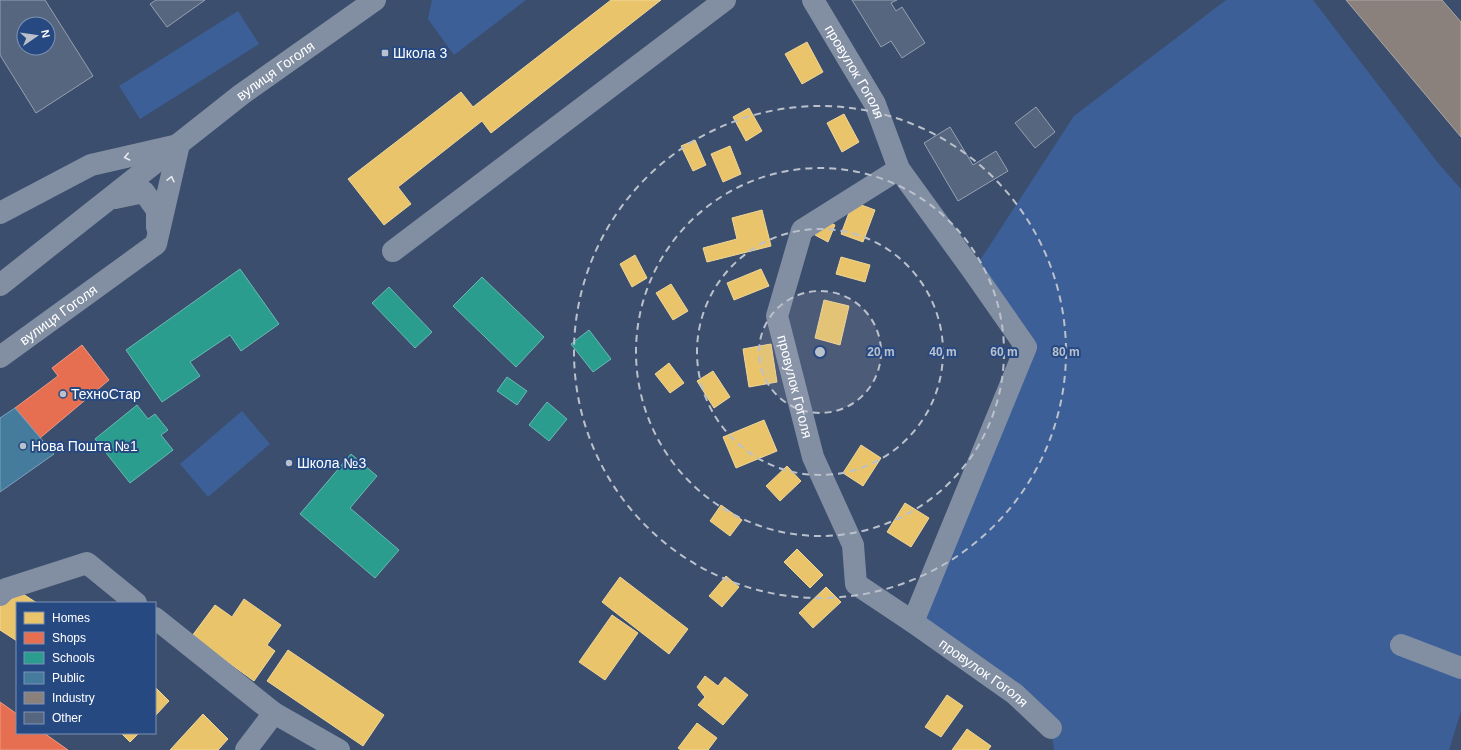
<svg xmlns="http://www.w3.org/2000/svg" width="1461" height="750" viewBox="0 0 1461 750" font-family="Helvetica,sans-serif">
<rect width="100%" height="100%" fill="#3c4e6d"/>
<!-- green -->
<path fill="#3c5f98" d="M 432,0 L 526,0 L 454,55 L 428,19 Z
M 1226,0 L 1313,0 L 1438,163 L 1461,189 L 1461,711 L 1449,750 L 1054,750 L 1051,728 L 913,622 L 1025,347 L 973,271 L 1074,116 Z
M 238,11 L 259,44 L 140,119 L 119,86 Z
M 242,411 L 270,444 L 208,497 L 180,464 Z"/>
<!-- homes -->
<path fill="#e9c46a" stroke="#f0d697" d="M 611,0 L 661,0 L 491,133 L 482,121 L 398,187 L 411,204 L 384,225 L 348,179 L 461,92 L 473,107 Z
M 807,42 L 823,72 L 802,84 L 785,54 Z
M 749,108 L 762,131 L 746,141 L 733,117 Z
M 844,114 L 859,142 L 842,152 L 827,123 Z
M 695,140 L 706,165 L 693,171 L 681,146 Z
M 730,146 L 741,174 L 723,182 L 711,154 Z
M 853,202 L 875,210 L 863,242 L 841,234 Z
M 762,210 L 771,246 L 707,262 L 703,248 L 737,239 L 732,218 Z
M 822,219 L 835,225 L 828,242 L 815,235 Z
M 635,255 L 647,278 L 632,287 L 620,264 Z
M 841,257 L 870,265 L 865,282 L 836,274 Z
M 761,269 L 769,286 L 734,300 L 727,283 Z
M 671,284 L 688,311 L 673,320 L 656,293 Z
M 824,300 L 849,306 L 840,345 L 815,338 Z
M 771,344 L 777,382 L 749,387 L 743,349 Z
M 669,363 L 684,383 L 670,393 L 655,374 Z
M 713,371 L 730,397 L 714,408 L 697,381 Z
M 764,420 L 777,451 L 736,468 L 723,437 Z
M 861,445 L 881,458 L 863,486 L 843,473 Z
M 787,466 L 801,481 L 780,501 L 766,486 Z
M 905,503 L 929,518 L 911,547 L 887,532 Z
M 721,505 L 742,520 L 730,536 L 710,521 Z
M 797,549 L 823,575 L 810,588 L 784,562 Z
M 726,576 L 739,587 L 722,607 L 709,596 Z
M 620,577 L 688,629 L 669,654 L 602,602 Z
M 12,587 L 37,603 L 17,603 L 17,641 L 0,630 L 0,606 Z
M 826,587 L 841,602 L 813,628 L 799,613 Z
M 244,599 L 281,625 L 267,645 L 275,651 L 254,681 L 192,636 L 215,605 L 232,617 Z
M 612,615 L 638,633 L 605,680 L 579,662 Z
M 288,650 L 384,715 L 363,746 L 267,681 Z
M 705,676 L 718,686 L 725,677 L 748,695 L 723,725 L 698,705 L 705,697 L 697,687 Z
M 155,687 L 169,701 L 155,716 Z
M 947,695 L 963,706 L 941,737 L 925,727 Z
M 203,714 L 228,739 L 218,750 L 170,750 Z
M 697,723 L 717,738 L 708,750 L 681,750 L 678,748 Z
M 967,729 L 991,746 L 988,750 L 952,750 Z
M 121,733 L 139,733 L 130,742 Z"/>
<!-- shops -->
<path fill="#e76f51" stroke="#ee9a85" d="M 82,345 L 109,380 L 40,438 L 15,408 L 58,376 L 52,368 Z
M 0,702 L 17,714 L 17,733 L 44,733 L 68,750 L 0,750 Z"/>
<!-- schools -->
<path fill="#2a9d8f" stroke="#6abab1" d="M 240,269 L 279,324 L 241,351 L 230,335 L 190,362 L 200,376 L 162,402 L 126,350 Z
M 482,277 L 544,337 L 516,367 L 453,306 Z
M 389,287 L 432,332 L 415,348 L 372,303 Z
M 589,330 L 611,359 L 593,372 L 571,344 Z
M 507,377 L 527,391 L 517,405 L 497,391 Z
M 547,402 L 567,419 L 549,441 L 529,425 Z
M 137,405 L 148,419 L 155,414 L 168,430 L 161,435 L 173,450 L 130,483 L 95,439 Z
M 351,454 L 377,476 L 350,508 L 399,550 L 375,578 L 300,514 Z"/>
<!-- public -->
<path fill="#457b9d" stroke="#7da3ba" d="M 15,408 L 54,454 L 0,492 L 0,418 Z"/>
<!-- industry -->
<path fill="#8a817c" stroke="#ada7a3" d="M 1346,0 L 1442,0 L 1461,22 L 1461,137 Z"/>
<!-- building -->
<path fill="#57667f" stroke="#95a0b2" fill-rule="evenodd" d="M 0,0 L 45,0 L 93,76 L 36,113 L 0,55 ZM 24,24 L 48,24 L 48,48 L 24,48 Z
M 156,0 L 205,0 L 167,27 L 150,4 Z
M 852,0 L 897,0 L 891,3 L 896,11 L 902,7 L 925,43 L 902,58 L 891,41 L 881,47 Z
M 1036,107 L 1055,132 L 1035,148 L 1015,123 Z
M 950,127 L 973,165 L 996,151 L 1008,171 L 958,201 L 924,143 Z"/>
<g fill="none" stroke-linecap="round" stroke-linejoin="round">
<!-- minor -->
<g stroke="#828fa3" stroke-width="22">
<path id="s1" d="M 813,0 L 875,104 L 899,169 L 973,271 L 1026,347 L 913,622"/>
<path id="s2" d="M 899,169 L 802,230 L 777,316 L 813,457 L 853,545 L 856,584 L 913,622 L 1015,694 L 1051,728"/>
<path d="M 115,198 L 144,192 L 157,210 L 157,227"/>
<path d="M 0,213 L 91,165 L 174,146"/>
<path d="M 393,251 L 725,0"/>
<path id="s3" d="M 0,285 L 242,94 L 375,0"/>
<path id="s4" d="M 0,357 L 156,244 L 179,144"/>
<path d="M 0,595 L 6,589 L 87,563 L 136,603"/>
<path d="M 155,618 L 274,713 L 246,750"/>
<path d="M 1401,645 L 1461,668"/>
<path d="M 274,713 L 339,750"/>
</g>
</g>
<!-- one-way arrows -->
<defs><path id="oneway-chevron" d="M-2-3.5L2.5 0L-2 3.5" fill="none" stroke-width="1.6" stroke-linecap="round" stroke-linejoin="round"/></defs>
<g stroke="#e6e9ed">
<use href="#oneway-chevron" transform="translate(127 157) rotate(167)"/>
<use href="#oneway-chevron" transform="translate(171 179) rotate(-77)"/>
</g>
<!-- distance rings -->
<circle cx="820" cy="352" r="61" fill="#bbc1cc" fill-opacity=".12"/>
<g fill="none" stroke="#bbc1cc" stroke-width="2" stroke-dasharray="7 5">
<circle cx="820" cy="352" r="61"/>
<circle cx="820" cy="352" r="123"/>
<circle cx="820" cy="352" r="184"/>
<circle cx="820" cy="352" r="246"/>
</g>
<!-- markers -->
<g fill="#bbc1cc" stroke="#274982" stroke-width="1.5">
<rect x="381" y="49" width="8" height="8" rx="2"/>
<circle cx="63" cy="394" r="4"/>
<circle cx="23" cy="446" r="4"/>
<circle cx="289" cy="463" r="4"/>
</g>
<g text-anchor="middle" stroke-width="4" stroke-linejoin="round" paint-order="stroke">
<!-- poi labels -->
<g font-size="14" fill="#fff" stroke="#274982" text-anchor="start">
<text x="393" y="58">Школа 3</text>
<text x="71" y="399">ТехноСтар</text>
<text x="31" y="451">Нова Пошта №1</text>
<text x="297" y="468">Школа №3</text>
</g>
<!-- street labels -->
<g font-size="14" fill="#fff" stroke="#274982">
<text dy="5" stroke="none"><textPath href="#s3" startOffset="349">вулиця Гоголя</textPath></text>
<text dy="5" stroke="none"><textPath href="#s1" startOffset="83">провулок Гоголя</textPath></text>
<text dy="5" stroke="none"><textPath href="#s4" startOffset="72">вулиця Гоголя</textPath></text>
<text dy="5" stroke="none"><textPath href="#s2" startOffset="277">провулок Гоголя</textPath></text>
<text dy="5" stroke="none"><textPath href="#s2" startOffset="641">провулок Гоголя</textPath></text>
</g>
</g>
<circle cx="820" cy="352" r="6" fill="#bbc1cc" stroke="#274982" stroke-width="2"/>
<g font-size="12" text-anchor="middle" font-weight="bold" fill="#bbc1cc" stroke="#274982" stroke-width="4" stroke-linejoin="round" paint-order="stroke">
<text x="881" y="356">20 m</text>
<text x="943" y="356">40 m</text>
<text x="1004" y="356">60 m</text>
<text x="1066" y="356">80 m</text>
</g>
<!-- legend -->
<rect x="16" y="602" width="140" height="132" fill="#274982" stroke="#7d92b4"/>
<rect x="24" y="612" width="20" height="12" fill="#e9c46a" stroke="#7d92b4"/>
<text x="52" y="622" font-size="12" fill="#ffffff">Homes</text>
<rect x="24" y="632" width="20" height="12" fill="#e76f51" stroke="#7d92b4"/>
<text x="52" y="642" font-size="12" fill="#ffffff">Shops</text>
<rect x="24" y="652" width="20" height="12" fill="#2a9d8f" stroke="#7d92b4"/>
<text x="52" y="662" font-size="12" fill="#ffffff">Schools</text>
<rect x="24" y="672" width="20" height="12" fill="#457b9d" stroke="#7d92b4"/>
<text x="52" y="682" font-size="12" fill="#ffffff">Public</text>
<rect x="24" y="692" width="20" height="12" fill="#8a817c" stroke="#7d92b4"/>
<text x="52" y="702" font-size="12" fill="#ffffff">Industry</text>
<rect x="24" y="712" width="20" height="12" fill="#57667f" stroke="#7d92b4"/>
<text x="52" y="722" font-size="12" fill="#ffffff">Other</text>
<!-- north arrow -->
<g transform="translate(36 36) rotate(77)"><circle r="19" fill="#274982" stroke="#7d92b4"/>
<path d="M0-3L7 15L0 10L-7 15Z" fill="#bbc1cc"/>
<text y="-6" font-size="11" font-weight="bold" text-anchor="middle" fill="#ffffff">N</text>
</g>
</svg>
